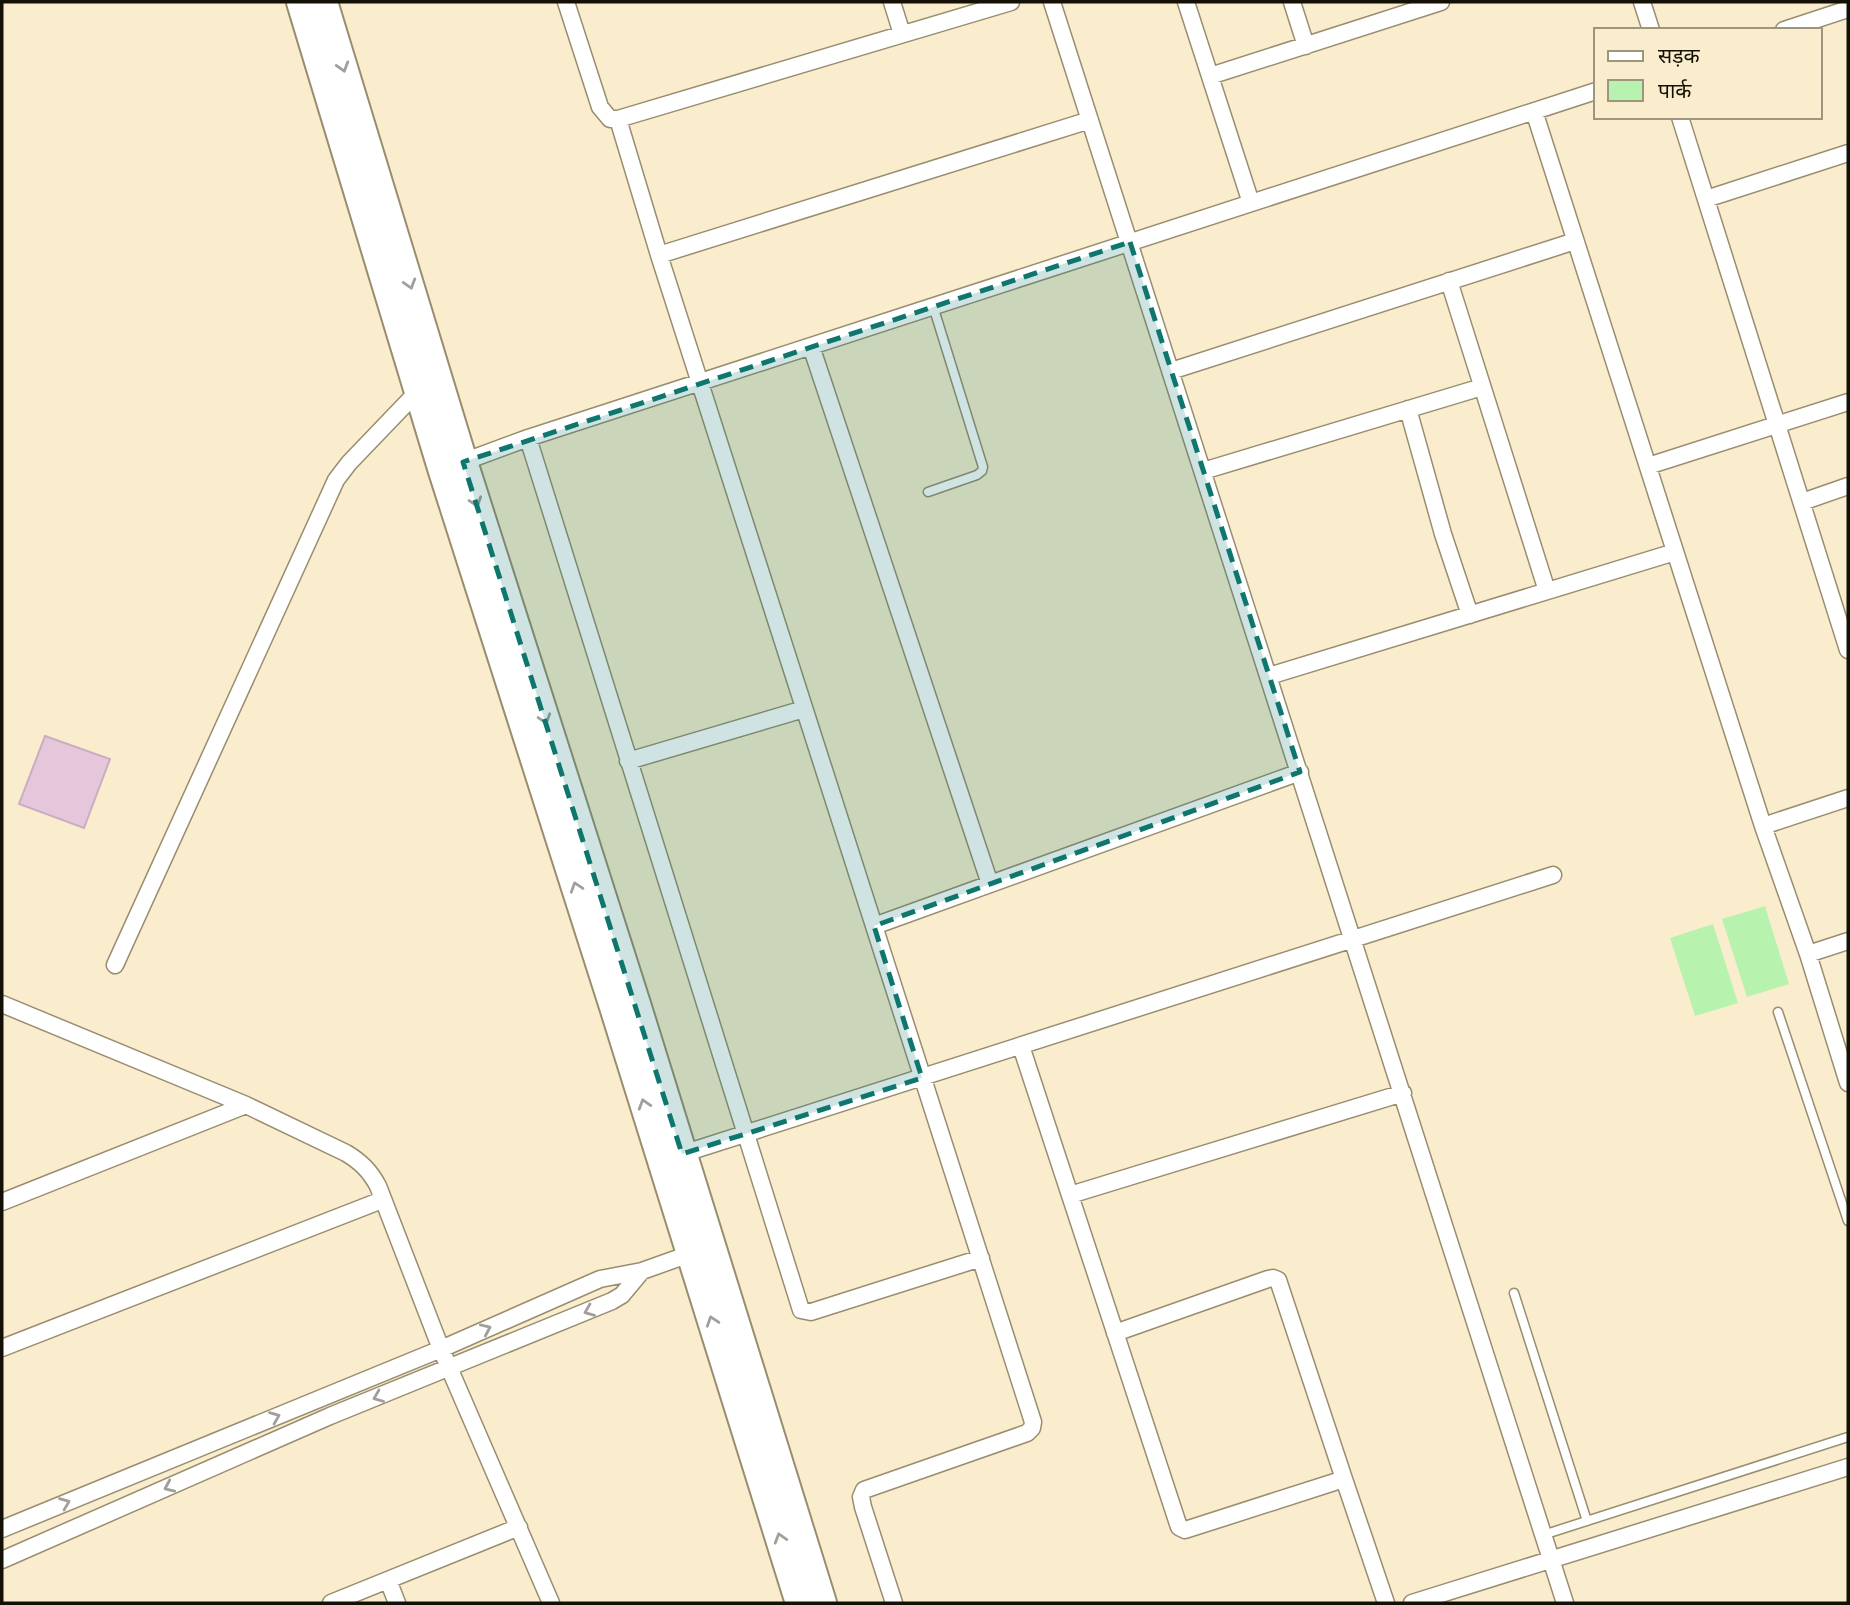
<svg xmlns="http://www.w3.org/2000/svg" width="1850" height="1605" viewBox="0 0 1850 1605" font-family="'Golos Text','Noto Sans Devanagari',sans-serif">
<rect width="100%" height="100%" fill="#faedcd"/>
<!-- green -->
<path fill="#b8f2af" d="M 1765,906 L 1789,984 L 1747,997 L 1722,919 Z
M 1713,924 L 1738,1003 L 1695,1016 L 1670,938 Z"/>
<!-- building -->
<path fill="#e5c6da" stroke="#cbadc1" stroke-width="2" d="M 45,736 L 110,759 L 84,828 L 19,804 Z"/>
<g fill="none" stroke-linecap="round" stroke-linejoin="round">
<defs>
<path id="lane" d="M 928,492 L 977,475 L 982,471 L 983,467 L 933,306
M 1778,1012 L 1848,1221
M 1514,1293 L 1587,1521
M 1543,1535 L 1848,1437"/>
<path id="street" d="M 566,2 L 600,107 L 610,119 L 618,119 L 1011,2
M 892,2 L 902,34
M 1052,2 L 1565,1603
M 1186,2 L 1251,203
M 1292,2 L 1306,46
M 1642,2 L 1651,30
M 1784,30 L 1848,9
M 1210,76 L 1441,2
M 1534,111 L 1763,826 L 1808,954 L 1848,1083
M 1680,117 L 1848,650
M 618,119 L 659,255
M 1706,199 L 1848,153
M 1449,281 L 1547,591
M 811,346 L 990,884
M 1171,371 L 1575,241
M 1408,409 L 1443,534 L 1470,615
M 528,438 L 801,1310 L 811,1312 L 981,1258
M 463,462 L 528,438 L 1596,91
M 1648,466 L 1848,402
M 1203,471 L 1482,387
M 1802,502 L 1848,486
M 1269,676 L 1675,552
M 628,761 L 804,709
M 1763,826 L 1848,798
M 874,926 L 1300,772
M 1808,954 L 1848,941
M 115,965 L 336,480 L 349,463 L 420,389
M 2,1004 L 246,1105 L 346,1153 C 361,1162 370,1171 378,1186 L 441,1349 L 551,1603
M 1021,1046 L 1179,1527 L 1185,1530 L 1344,1479 L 1386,1603
M 682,1154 L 1553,875
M 1070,1195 L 1403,1093
M 2,1202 L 246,1105
M 1115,1333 L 1268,1279 L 1273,1278 L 1278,1280 L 1344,1479
M 2,1348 L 382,1200
M 2,1529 L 441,1349 L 600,1279 L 642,1271 L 698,1251
M 2,1560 L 330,1416 L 612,1301 L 622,1295 L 642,1271
M 388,1580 L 397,1603
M 331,1603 L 519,1527
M 894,1603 L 863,1507 L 861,1497 L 864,1490 L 1027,1433 L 1032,1428 L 1033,1422 L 659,255 L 1090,120
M 1412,1603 L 1848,1467"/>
<path id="highway" d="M 301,2 L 442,468 L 615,1010 L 800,1603
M 323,2 L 463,462 L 636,1004 L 822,1603"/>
</defs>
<!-- lane casing -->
<use href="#lane" stroke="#998d70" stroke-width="11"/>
<!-- street casing -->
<use href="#street" stroke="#998d70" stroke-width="19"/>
<!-- highway casing -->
<use href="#highway" stroke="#998d70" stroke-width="32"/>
<!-- lane -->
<use href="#lane" stroke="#fff" stroke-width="8"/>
<!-- street -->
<use href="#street" stroke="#fff" stroke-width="16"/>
<!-- highway -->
<use href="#highway" stroke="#fff" stroke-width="28"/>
</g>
<!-- one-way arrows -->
<defs><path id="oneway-chevron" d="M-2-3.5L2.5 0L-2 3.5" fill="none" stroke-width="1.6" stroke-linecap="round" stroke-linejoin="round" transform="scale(1.75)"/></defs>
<g stroke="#a19f9b">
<use href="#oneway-chevron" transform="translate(343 67) rotate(73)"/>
<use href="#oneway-chevron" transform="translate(410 284) rotate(73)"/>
<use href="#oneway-chevron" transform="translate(476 502) rotate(72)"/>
<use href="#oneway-chevron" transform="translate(545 719) rotate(72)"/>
<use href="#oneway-chevron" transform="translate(576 887) rotate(-108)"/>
<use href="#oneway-chevron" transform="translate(644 1104) rotate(-107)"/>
<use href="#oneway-chevron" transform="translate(589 1311) rotate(158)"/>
<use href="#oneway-chevron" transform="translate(712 1321) rotate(-108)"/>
<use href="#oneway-chevron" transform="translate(486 1329) rotate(-24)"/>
<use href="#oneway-chevron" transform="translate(378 1397) rotate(158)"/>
<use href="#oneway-chevron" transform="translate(275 1417) rotate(-22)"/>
<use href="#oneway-chevron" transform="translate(169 1487) rotate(156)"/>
<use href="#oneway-chevron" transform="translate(65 1503) rotate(-22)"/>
<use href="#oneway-chevron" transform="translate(780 1538) rotate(-107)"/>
</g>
<!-- marked area -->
<path fill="#0f766e" fill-opacity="0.2" stroke="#0f766e" stroke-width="5" stroke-dasharray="14 9" stroke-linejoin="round" d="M 1130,242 L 1300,772 L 874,926 L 922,1078 L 682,1154 L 463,462 Z"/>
<!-- border -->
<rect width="1850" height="1605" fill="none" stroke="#141005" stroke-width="7"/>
<!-- legend -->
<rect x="1594" y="28" width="228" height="91" fill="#faedcd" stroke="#9e957d" stroke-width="2"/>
<rect x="1608" y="51" width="35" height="10" fill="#ffffff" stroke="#9e957d" stroke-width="2"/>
<text x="1658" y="63" font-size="21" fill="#141005">सड़क</text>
<rect x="1608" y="80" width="35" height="21" fill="#b8f2af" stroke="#9e957d" stroke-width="2"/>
<text x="1658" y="98" font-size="21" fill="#141005">पार्क</text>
</svg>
